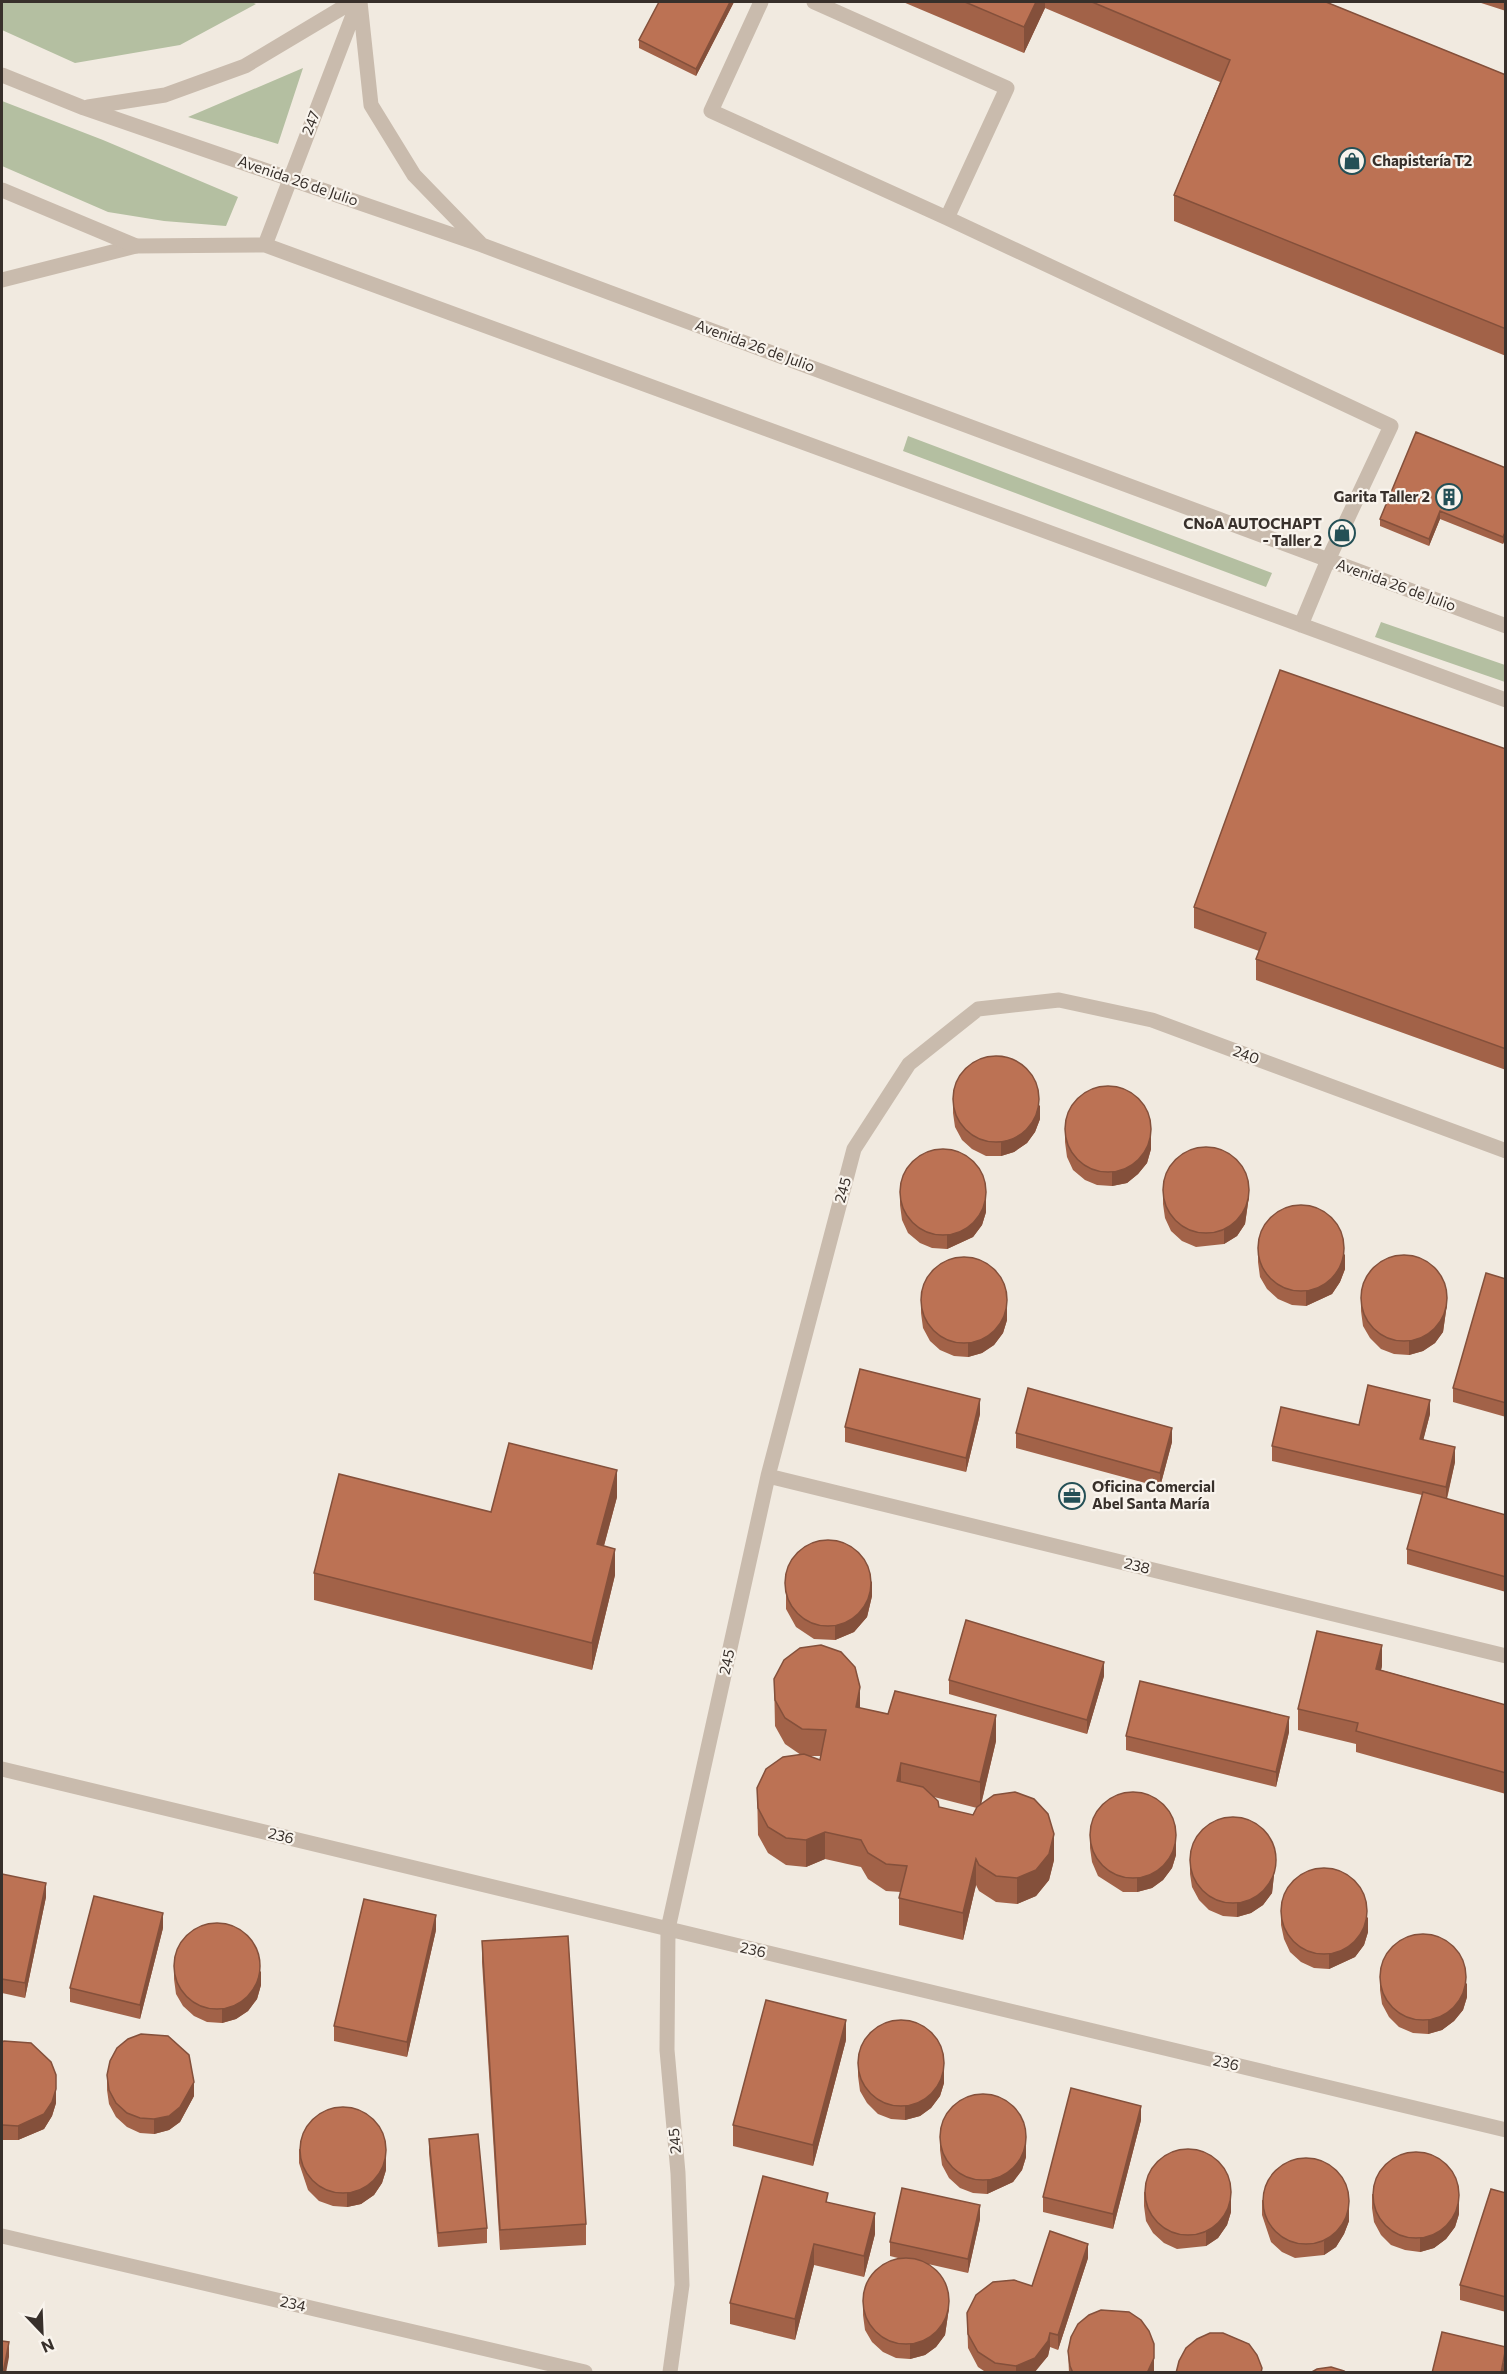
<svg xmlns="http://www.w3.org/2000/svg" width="1507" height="2374" viewBox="0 0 1507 2374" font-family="Commissioner,sans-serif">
<rect width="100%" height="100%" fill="#f1eae0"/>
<!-- green -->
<path fill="#b4bfa1" d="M 2,2 L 251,2 L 256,4 L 180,45 L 75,63 L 2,30 Z
M 303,68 L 278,144 L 188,117 Z
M 2,101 L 103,140 L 238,197 L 226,226 L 164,221 L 108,212 L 2,166 Z
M 908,436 L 1272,573 L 1266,587 L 903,451 Z
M 1381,622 L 1505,665 L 1505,682 L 1375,637 Z"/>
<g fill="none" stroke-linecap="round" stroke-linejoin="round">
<!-- service -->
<path stroke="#c9bbad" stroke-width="15" d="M 761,2 L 711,111 L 947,218 L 1391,426 L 1328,560
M 814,2 L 1007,88 L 947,218"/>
<!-- minor -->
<path stroke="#c9bbad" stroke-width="15" d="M 2,280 L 136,246
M 768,1476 L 1506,1656
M 2,1769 L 1506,2130
M 2,2236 L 585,2372
M 670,2372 L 682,2285 L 678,2173 L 667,2050 L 668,1929 L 768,1476 L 854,1149 L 909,1064 L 978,1009 L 1059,1000 L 1152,1020 L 1506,1151"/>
<!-- tertiary -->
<path stroke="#c9bbad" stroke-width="15" d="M 360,2 L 371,105 L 414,175 L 480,243
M 2,75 L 84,108 L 482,245 L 1506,626
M 88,107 L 165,95 L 245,66 L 352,2
M 2,190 L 136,246 L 265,245 L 1506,700
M 265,245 L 358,2
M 1301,625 L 1328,560"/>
</g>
<!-- wall -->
<path fill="#a26248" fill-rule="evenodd" d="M 734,2 L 696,76 L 639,48 L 639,40 Z
M 903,2 L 1326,2 L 1506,75 L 1506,356 L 1174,221 L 1174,195 L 1220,82 L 1045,8 L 1024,53 Z
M 1478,2 L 1506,2 L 1506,11 Z
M 1506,468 L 1506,537 L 1503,544 L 1440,519 L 1429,546 L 1380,526 L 1380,519 Z
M 1506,749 L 1506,1070 L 1256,980 L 1256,959 L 1259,951 L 1194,928 L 1194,907 Z
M 953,1098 L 1040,1119 L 1035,1132 L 1027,1143 L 1014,1152 L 1001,1156 L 986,1156 L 972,1149 L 962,1140 L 955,1127 L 953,1113 Z
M 1065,1128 L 1151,1149 L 1147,1163 L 1138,1174 L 1127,1183 L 1112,1186 L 1097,1185 L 1085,1180 L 1073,1170 L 1067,1157 L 1065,1142 Z
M 1163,1189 L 1249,1196 L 1245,1224 L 1237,1236 L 1224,1244 L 1196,1247 L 1182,1241 L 1171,1231 L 1165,1218 L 1163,1204 Z
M 900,1191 L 986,1212 L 982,1225 L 973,1237 L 947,1249 L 932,1248 L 920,1243 L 908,1233 L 902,1220 L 900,1205 Z
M 1258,1247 L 1345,1269 L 1340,1282 L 1332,1294 L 1306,1306 L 1292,1305 L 1278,1299 L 1267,1289 L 1260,1277 L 1258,1262 Z
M 1506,1279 L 1506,1417 L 1453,1402 L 1453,1388 Z
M 1361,1297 L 1447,1304 L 1443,1332 L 1435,1343 L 1423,1351 L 1409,1355 L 1394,1354 L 1381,1349 L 1370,1338 L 1363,1326 L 1361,1311 Z
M 921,1299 L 1007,1320 L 1003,1333 L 994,1345 L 982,1353 L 968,1357 L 954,1356 L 940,1350 L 930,1341 L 923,1328 L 921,1313 Z
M 980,1414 L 966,1472 L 845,1442 L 845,1427 Z
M 1430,1414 L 1423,1440 L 1455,1462 L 1447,1499 L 1506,1515 L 1506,1592 L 1407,1564 L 1407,1549 L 1422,1495 L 1272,1461 L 1272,1446 Z
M 1016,1433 L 1172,1442 L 1160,1487 L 1016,1448 Z
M 617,1497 L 604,1546 L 615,1575 L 592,1670 L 314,1600 L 314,1573 L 491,1512 Z
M 786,1574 L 872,1596 L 867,1617 L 854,1632 L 835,1640 L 814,1639 L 796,1627 L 786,1609 Z
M 1382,1666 L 1381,1670 L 1506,1705 L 1506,1794 L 1356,1752 L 1356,1744 L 1298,1730 L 1298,1709 Z
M 1104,1676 L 1087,1734 L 949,1694 L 949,1680 Z
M 774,1679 L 860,1708 L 996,1741 L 981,1805 L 1054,1860 L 1049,1880 L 1036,1896 L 1017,1904 L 996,1902 L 979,1891 L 976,1885 L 963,1940 L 899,1925 L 899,1898 L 901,1892 L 886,1891 L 868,1879 L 861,1867 L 825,1859 L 806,1867 L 786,1865 L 768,1853 L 758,1835 L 757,1788 L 801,1755 L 785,1744 L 775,1726 ZM 807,1756 L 820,1756 L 820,1760 ZM 934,1797 L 977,1808 L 973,1815 L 939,1807 Z
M 1289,1732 L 1276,1787 L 1126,1750 L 1126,1736 Z
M 1090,1834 L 1176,1855 L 1172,1868 L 1163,1880 L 1152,1888 L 1137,1892 L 1123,1892 L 1098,1876 L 1092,1862 L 1090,1848 Z
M 1190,1859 L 1275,1866 L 1272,1893 L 1263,1905 L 1251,1913 L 1237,1917 L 1223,1916 L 1209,1910 L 1199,1900 L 1192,1887 L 1190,1874 Z
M 2,1874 L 46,1897 L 25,1998 L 2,1993 Z
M 1281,1910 L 1368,1932 L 1364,1945 L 1355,1957 L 1329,1969 L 1314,1968 L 1301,1962 L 1290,1952 L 1284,1939 L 1281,1925 Z
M 163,1928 L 140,2019 L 70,2002 L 70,1988 Z
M 436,1930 L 407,2057 L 334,2041 L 334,2026 Z
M 482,1941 L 586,2224 L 586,2245 L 500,2250 L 482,1962 Z
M 174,1964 L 261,1985 L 257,1999 L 248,2011 L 236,2019 L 222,2023 L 207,2022 L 194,2016 L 183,2006 L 176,1994 L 174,1979 Z
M 1380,1976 L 1467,1997 L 1463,2010 L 1454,2021 L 1442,2030 L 1428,2034 L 1413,2033 L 1399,2027 L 1389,2017 L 1382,2004 L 1380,1990 Z
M 846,2040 L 813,2166 L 733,2146 L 733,2125 Z
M 2,2042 L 56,2103 L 52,2116 L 44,2129 L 18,2140 L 3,2140 L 2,2139 Z
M 858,2062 L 944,2083 L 940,2096 L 931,2108 L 920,2116 L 905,2120 L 891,2119 L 878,2114 L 867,2103 L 860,2091 L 858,2076 Z
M 107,2075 L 194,2096 L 180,2122 L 169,2130 L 154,2134 L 140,2133 L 127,2127 L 116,2117 L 109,2104 L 107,2090 Z
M 1141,2120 L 1113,2229 L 1043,2212 L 1043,2197 Z
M 940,2136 L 1026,2157 L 1022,2170 L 1013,2182 L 987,2194 L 973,2193 L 960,2188 L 949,2178 L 942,2165 L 940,2150 Z
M 429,2139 L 487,2228 L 487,2243 L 438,2247 L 429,2153 Z
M 299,2149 L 386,2170 L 382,2183 L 374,2195 L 361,2204 L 347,2207 L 333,2206 L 319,2201 L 308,2190 L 299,2163 Z
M 1144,2192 L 1231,2212 L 1227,2225 L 1218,2238 L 1206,2246 L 1177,2249 L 1164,2243 L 1153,2233 L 1146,2221 L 1144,2206 Z
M 1506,2193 L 1506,2312 L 1460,2300 L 1460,2285 Z
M 1372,2194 L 1459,2214 L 1455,2227 L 1446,2239 L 1434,2248 L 1420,2252 L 1405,2250 L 1391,2245 L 1381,2235 L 1374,2222 L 1372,2208 Z
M 1262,2200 L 1349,2221 L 1344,2234 L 1336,2247 L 1324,2255 L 1295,2258 L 1282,2252 L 1271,2242 L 1262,2215 Z
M 828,2202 L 875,2234 L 864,2277 L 814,2265 L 795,2340 L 730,2324 L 730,2303 Z
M 980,2219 L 968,2273 L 928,2264 L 949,2308 L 945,2335 L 936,2347 L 925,2355 L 910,2359 L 896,2358 L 883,2352 L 872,2342 L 865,2330 L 863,2315 L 863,2300 L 902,2259 L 890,2256 L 890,2242 Z
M 1088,2258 L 1058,2350 L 1050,2347 L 1048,2356 L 1033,2373 L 987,2373 L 978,2367 L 968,2348 L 967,2313 L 1032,2286 Z
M 1154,2344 L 1154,2373 L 1069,2373 L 1068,2351 Z"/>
<!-- shaded-wall -->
<path fill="#84503b" d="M 730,2 L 734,2 L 696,76 L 696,69 Z
M 1036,2 L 1045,2 L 1045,8 L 1024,53 L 1024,27 Z
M 1440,511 L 1440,519 L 1429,546 L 1429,539 Z
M 1506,530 L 1506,537 L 1503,544 L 1503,537 Z
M 1040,1105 L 1040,1119 L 1035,1132 L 1027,1143 L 1014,1152 L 1001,1156 L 1001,1142 Z
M 1151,1134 L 1151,1149 L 1147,1163 L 1138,1174 L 1127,1183 L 1112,1186 L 1112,1172 Z
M 1249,1182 L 1249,1196 L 1245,1224 L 1237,1236 L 1224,1244 L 1224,1230 Z
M 986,1198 L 986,1212 L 982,1225 L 973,1237 L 947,1249 L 947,1235 Z
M 1345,1254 L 1345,1269 L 1340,1282 L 1332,1294 L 1306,1306 L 1306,1291 Z
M 1447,1290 L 1447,1304 L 1443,1332 L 1435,1343 L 1423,1351 L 1409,1355 L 1409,1341 Z
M 1007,1306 L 1007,1320 L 1003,1333 L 994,1345 L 982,1353 L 968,1357 L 968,1343 Z
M 980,1399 L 980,1414 L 966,1472 L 966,1458 Z
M 1430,1400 L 1430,1414 L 1420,1453 L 1420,1439 Z
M 1172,1428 L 1172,1442 L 1160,1487 L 1160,1473 Z
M 1455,1447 L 1455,1462 L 1446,1501 L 1446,1487 Z
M 617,1470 L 617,1497 L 597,1571 L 597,1544 Z
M 615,1549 L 615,1575 L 592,1670 L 592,1643 Z
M 872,1581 L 872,1596 L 867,1617 L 854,1632 L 835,1640 L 835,1626 Z
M 1382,1645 L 1382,1666 L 1376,1689 L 1376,1669 Z
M 1104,1662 L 1104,1676 L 1087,1734 L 1087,1720 Z
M 860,1687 L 860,1713 L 856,1707 Z
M 996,1715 L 996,1741 L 980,1808 L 980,1782 Z
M 1289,1717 L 1289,1732 L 1276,1787 L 1276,1772 Z
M 901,1763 L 901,1790 L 897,1781 Z
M 825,1832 L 825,1859 L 806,1867 L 806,1840 Z
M 1054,1834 L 1054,1860 L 1049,1880 L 1036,1896 L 1017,1904 L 1017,1878 Z
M 1176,1841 L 1176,1855 L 1172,1868 L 1163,1880 L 1152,1888 L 1137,1892 L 1137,1878 Z
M 1275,1851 L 1275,1866 L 1272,1893 L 1263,1905 L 1251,1913 L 1237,1917 L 1237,1903 Z
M 976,1859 L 976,1885 L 963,1940 L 963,1913 Z
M 46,1883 L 46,1897 L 25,1998 L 25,1983 Z
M 163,1913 L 163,1928 L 140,2019 L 140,2005 Z
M 436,1915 L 436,1930 L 407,2057 L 407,2042 Z
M 1368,1917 L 1368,1932 L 1364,1945 L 1355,1957 L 1329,1969 L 1329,1954 Z
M 261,1971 L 261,1985 L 257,1999 L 248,2011 L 236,2019 L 222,2023 L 222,2008 Z
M 1467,1983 L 1467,1997 L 1463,2010 L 1454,2021 L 1442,2030 L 1428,2034 L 1428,2020 Z
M 846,2020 L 846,2040 L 813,2166 L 813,2145 Z
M 944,2068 L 944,2083 L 940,2096 L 931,2108 L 920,2116 L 905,2120 L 905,2106 Z
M 194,2082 L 194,2096 L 180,2122 L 169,2130 L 154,2134 L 154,2119 Z
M 56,2089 L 56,2103 L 52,2116 L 44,2129 L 18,2140 L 18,2126 Z
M 1141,2106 L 1141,2120 L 1113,2229 L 1113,2214 Z
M 1026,2143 L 1026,2157 L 1022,2170 L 1013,2182 L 987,2194 L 987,2180 Z
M 386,2155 L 386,2170 L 382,2183 L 374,2195 L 361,2204 L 347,2207 L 347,2192 Z
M 1231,2198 L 1231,2212 L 1227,2225 L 1218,2238 L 1206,2246 L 1206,2232 Z
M 1459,2200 L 1459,2214 L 1455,2227 L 1446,2239 L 1434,2248 L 1420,2252 L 1420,2237 Z
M 980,2205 L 980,2219 L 968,2273 L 968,2259 Z
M 1349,2207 L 1349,2221 L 1344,2234 L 1336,2247 L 1324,2255 L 1324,2241 Z
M 875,2213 L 875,2234 L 864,2277 L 864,2256 Z
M 814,2244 L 814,2265 L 795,2340 L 795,2319 Z
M 1088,2244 L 1088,2258 L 1058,2350 L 1058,2335 Z
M 949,2293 L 949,2308 L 945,2335 L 936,2347 L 925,2355 L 910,2359 L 910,2344 Z
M 1050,2333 L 1050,2347 L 1048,2356 L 1035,2372 L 1016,2373 L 1016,2366 Z
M 9,2342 L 9,2357 L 6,2373 L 3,2373 Z
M 1506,2350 L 1506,2364 L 1504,2373 L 1501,2373 Z
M 1154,2358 L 1154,2372 L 1147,2373 Z"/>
<!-- building -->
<path fill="#bc7254" stroke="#84503b" stroke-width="1.5" d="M 659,2 L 730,2 L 696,69 L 639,40 Z
M 965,2 L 1036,2 L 1024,27 Z
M 1092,2 L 1326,2 L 1506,75 L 1506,329 L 1174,195 L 1230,60 Z
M 1416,432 L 1506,468 L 1506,530 L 1503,537 L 1440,511 L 1429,539 L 1380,519 Z
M 1280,670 L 1506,749 L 1506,1049 L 1256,959 L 1266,933 L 1194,907 Z
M953 1099a43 43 0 1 1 86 0a43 43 0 1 1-86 0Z
M1065 1129a43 43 0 1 1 86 0a43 43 0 1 1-86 0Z
M1163 1190a43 43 0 1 1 86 0a43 43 0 1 1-86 0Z
M900 1192a43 43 0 1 1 86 0a43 43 0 1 1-86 0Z
M1258 1248a43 43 0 1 1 86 0a43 43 0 1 1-86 0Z
M1361 1298a43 43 0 1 1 86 0a43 43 0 1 1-86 0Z
M921 1300a43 43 0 1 1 86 0a43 43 0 1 1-86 0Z
M 1486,1273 L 1506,1279 L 1506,1403 L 1453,1388 Z
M 860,1369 L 980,1399 L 966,1458 L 845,1427 Z
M 1368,1385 L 1430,1400 L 1420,1439 L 1455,1447 L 1446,1487 L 1272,1446 L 1281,1407 L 1359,1425 Z
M 1028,1388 L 1172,1428 L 1160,1473 L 1016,1433 Z
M 509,1443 L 617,1470 L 597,1544 L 615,1549 L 592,1643 L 314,1573 L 339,1474 L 491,1512 Z
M 1423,1492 L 1506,1515 L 1506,1577 L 1407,1549 Z
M785 1583a43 43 0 1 1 86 0a43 43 0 1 1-86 0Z
M 966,1620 L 1104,1662 L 1087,1720 L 949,1680 Z
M 1317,1631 L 1382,1645 L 1376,1669 L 1506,1705 L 1506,1773 L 1356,1731 L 1358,1723 L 1298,1709 Z
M 821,1645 L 841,1652 L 855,1667 L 860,1687 L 856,1707 L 888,1714 L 895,1691 L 996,1715 L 980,1782 L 901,1763 L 897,1781 L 923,1787 L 938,1801 L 939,1807 L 973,1815 L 977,1807 L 994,1795 L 1015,1792 L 1034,1799 L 1048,1814 L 1054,1834 L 1049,1854 L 1036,1870 L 1017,1878 L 996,1876 L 979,1865 L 976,1859 L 963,1913 L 899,1898 L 907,1866 L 886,1864 L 868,1853 L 861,1840 L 825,1832 L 806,1840 L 786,1838 L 768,1827 L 758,1808 L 757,1788 L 766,1769 L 783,1757 L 804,1754 L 820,1760 L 826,1730 L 802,1729 L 785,1718 L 775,1700 L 774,1679 L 784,1660 L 800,1648 Z
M 1140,1681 L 1289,1717 L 1276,1772 L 1126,1736 Z
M1090 1835a43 43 0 1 1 86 0a43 43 0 1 1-86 0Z
M1190 1860a43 43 0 1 1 86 0a43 43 0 1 1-86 0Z
M1281 1911a43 43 0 1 1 86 0a43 43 0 1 1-86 0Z
M 2,1874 L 46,1883 L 25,1983 L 2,1979 Z
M 94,1896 L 163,1913 L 140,2005 L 70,1988 Z
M 364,1899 L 436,1915 L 407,2042 L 334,2026 Z
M174 1966a43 43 0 1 1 86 0a43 43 0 1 1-86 0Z
M1380 1977a43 43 0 1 1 86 0a43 43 0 1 1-86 0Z
M 568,1936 L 586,2224 L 500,2230 L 482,1941 Z
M 766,2000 L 846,2020 L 813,2145 L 733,2125 Z
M858 2063a43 43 0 1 1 86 0a43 43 0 1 1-86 0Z
M 141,2034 L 168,2036 L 189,2055 L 194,2082 L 180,2107 L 169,2116 L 154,2119 L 140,2118 L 127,2113 L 116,2103 L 109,2090 L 107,2075 L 110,2061 L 117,2048 L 128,2039 Z
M 4,2041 L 31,2043 L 51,2062 L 56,2075 L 56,2089 L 52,2102 L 44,2114 L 18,2126 L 3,2125 L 2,2125 L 2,2042 Z
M 1071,2088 L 1141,2106 L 1113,2214 L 1043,2197 Z
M940 2137a43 43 0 1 1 86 0a43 43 0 1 1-86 0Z
M300 2150a43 43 0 1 1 86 0a43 43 0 1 1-86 0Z
M 478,2134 L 487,2228 L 438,2233 L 429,2139 Z
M1145 2192a43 43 0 1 1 86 0a43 43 0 1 1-86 0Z
M1373 2195a43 43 0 1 1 86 0a43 43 0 1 1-86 0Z
M1263 2201a43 43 0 1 1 86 0a43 43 0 1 1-86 0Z
M 763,2176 L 828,2193 L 826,2202 L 875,2213 L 864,2256 L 814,2244 L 795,2319 L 730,2303 Z
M 902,2188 L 980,2205 L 968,2259 L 890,2242 Z
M 1491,2189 L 1506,2193 L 1506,2297 L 1460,2285 Z
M 1050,2231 L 1088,2244 L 1058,2335 L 1050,2333 L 1048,2341 L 1035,2358 L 1016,2366 L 995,2363 L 978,2352 L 968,2334 L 967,2313 L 976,2295 L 993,2282 L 1014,2280 L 1032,2286 Z
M863 2301a43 43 0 1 1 86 0a43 43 0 1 1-86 0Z
M 1101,2310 L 1129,2312 L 1141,2320 L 1149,2331 L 1154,2344 L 1154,2358 L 1147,2373 L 1073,2373 L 1070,2366 L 1068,2351 L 1071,2337 L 1078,2324 L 1089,2315 Z
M 1442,2332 L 1506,2347 L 1501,2373 L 1432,2373 Z
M 1210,2333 L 1223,2333 L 1249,2344 L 1257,2355 L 1262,2368 L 1261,2373 L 1176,2373 L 1179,2361 L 1186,2348 L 1197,2339 Z
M 2,2341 L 9,2342 L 3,2373 L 2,2373 Z
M 1331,2367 L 1344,2371 L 1347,2373 L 1310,2373 L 1317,2369 Z"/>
<!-- icons -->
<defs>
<symbol id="shop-ring" viewBox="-11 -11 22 22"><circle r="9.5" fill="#f9f4ed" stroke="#245056" stroke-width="1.5"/><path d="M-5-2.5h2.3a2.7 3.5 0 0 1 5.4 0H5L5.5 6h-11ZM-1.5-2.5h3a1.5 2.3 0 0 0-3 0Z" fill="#245056"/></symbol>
<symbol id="building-ring" viewBox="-11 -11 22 22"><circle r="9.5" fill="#f9f4ed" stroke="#245056" stroke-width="1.5"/><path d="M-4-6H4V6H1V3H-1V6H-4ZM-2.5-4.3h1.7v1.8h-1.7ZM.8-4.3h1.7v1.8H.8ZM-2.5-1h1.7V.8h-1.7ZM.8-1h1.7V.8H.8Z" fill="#245056"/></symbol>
<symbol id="office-ring" viewBox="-11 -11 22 22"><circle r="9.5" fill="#f9f4ed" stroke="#245056" stroke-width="1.5"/><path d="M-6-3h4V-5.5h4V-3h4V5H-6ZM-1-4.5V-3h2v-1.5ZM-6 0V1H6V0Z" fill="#245056"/></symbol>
</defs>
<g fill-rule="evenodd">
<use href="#shop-ring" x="1337" y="146" width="30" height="30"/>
<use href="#building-ring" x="1434" y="482" width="30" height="30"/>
<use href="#shop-ring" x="1327" y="518" width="30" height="30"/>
<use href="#office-ring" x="1057" y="1481" width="30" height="30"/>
</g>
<g text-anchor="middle" stroke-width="4.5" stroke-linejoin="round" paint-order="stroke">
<!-- street labels -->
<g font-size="15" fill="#38302b" stroke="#f9f4ed">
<text transform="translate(311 123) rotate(-69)" y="5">247</text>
<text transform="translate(298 181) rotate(19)" y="5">Avenida 26 de Julio</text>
<text transform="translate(755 346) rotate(20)" y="5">Avenida 26 de Julio</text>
<text transform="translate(1396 585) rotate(20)" y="5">Avenida 26 de Julio</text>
<text transform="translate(1246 1055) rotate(20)" y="5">240</text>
<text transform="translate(843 1190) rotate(-75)" y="5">245</text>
<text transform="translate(1137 1566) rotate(14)" y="5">238</text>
<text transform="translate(727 1662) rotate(-78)" y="5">245</text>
<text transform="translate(281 1836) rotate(14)" y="5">236</text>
<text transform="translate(753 1950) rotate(13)" y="5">236</text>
<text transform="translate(1226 2063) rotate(13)" y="5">236</text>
<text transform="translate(675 2141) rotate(-95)" y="5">245</text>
<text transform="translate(293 2304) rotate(13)" y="5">234</text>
</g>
<!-- poi labels -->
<g font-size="15" font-weight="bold" fill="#38302b" stroke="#f9f4ed" text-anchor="start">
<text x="1372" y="166">Chapistería T2</text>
<text x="1430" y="502" text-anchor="end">Garita Taller 2</text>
<text x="1322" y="529" text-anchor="end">CNoA AUTOCHAPT<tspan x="1322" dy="17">- Taller 2</tspan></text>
<text x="1092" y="1492">Oficina Comercial<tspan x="1092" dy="17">Abel Santa María</tspan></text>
</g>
</g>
<!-- border -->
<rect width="1507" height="2374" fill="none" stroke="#38302b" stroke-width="6"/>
<!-- north arrow -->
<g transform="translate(42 2332) rotate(157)" stroke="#f9f4ed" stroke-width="4.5" paint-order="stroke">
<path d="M0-4.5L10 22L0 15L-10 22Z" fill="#38302b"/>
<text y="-9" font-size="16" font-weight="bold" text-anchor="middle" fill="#38302b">N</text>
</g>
</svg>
